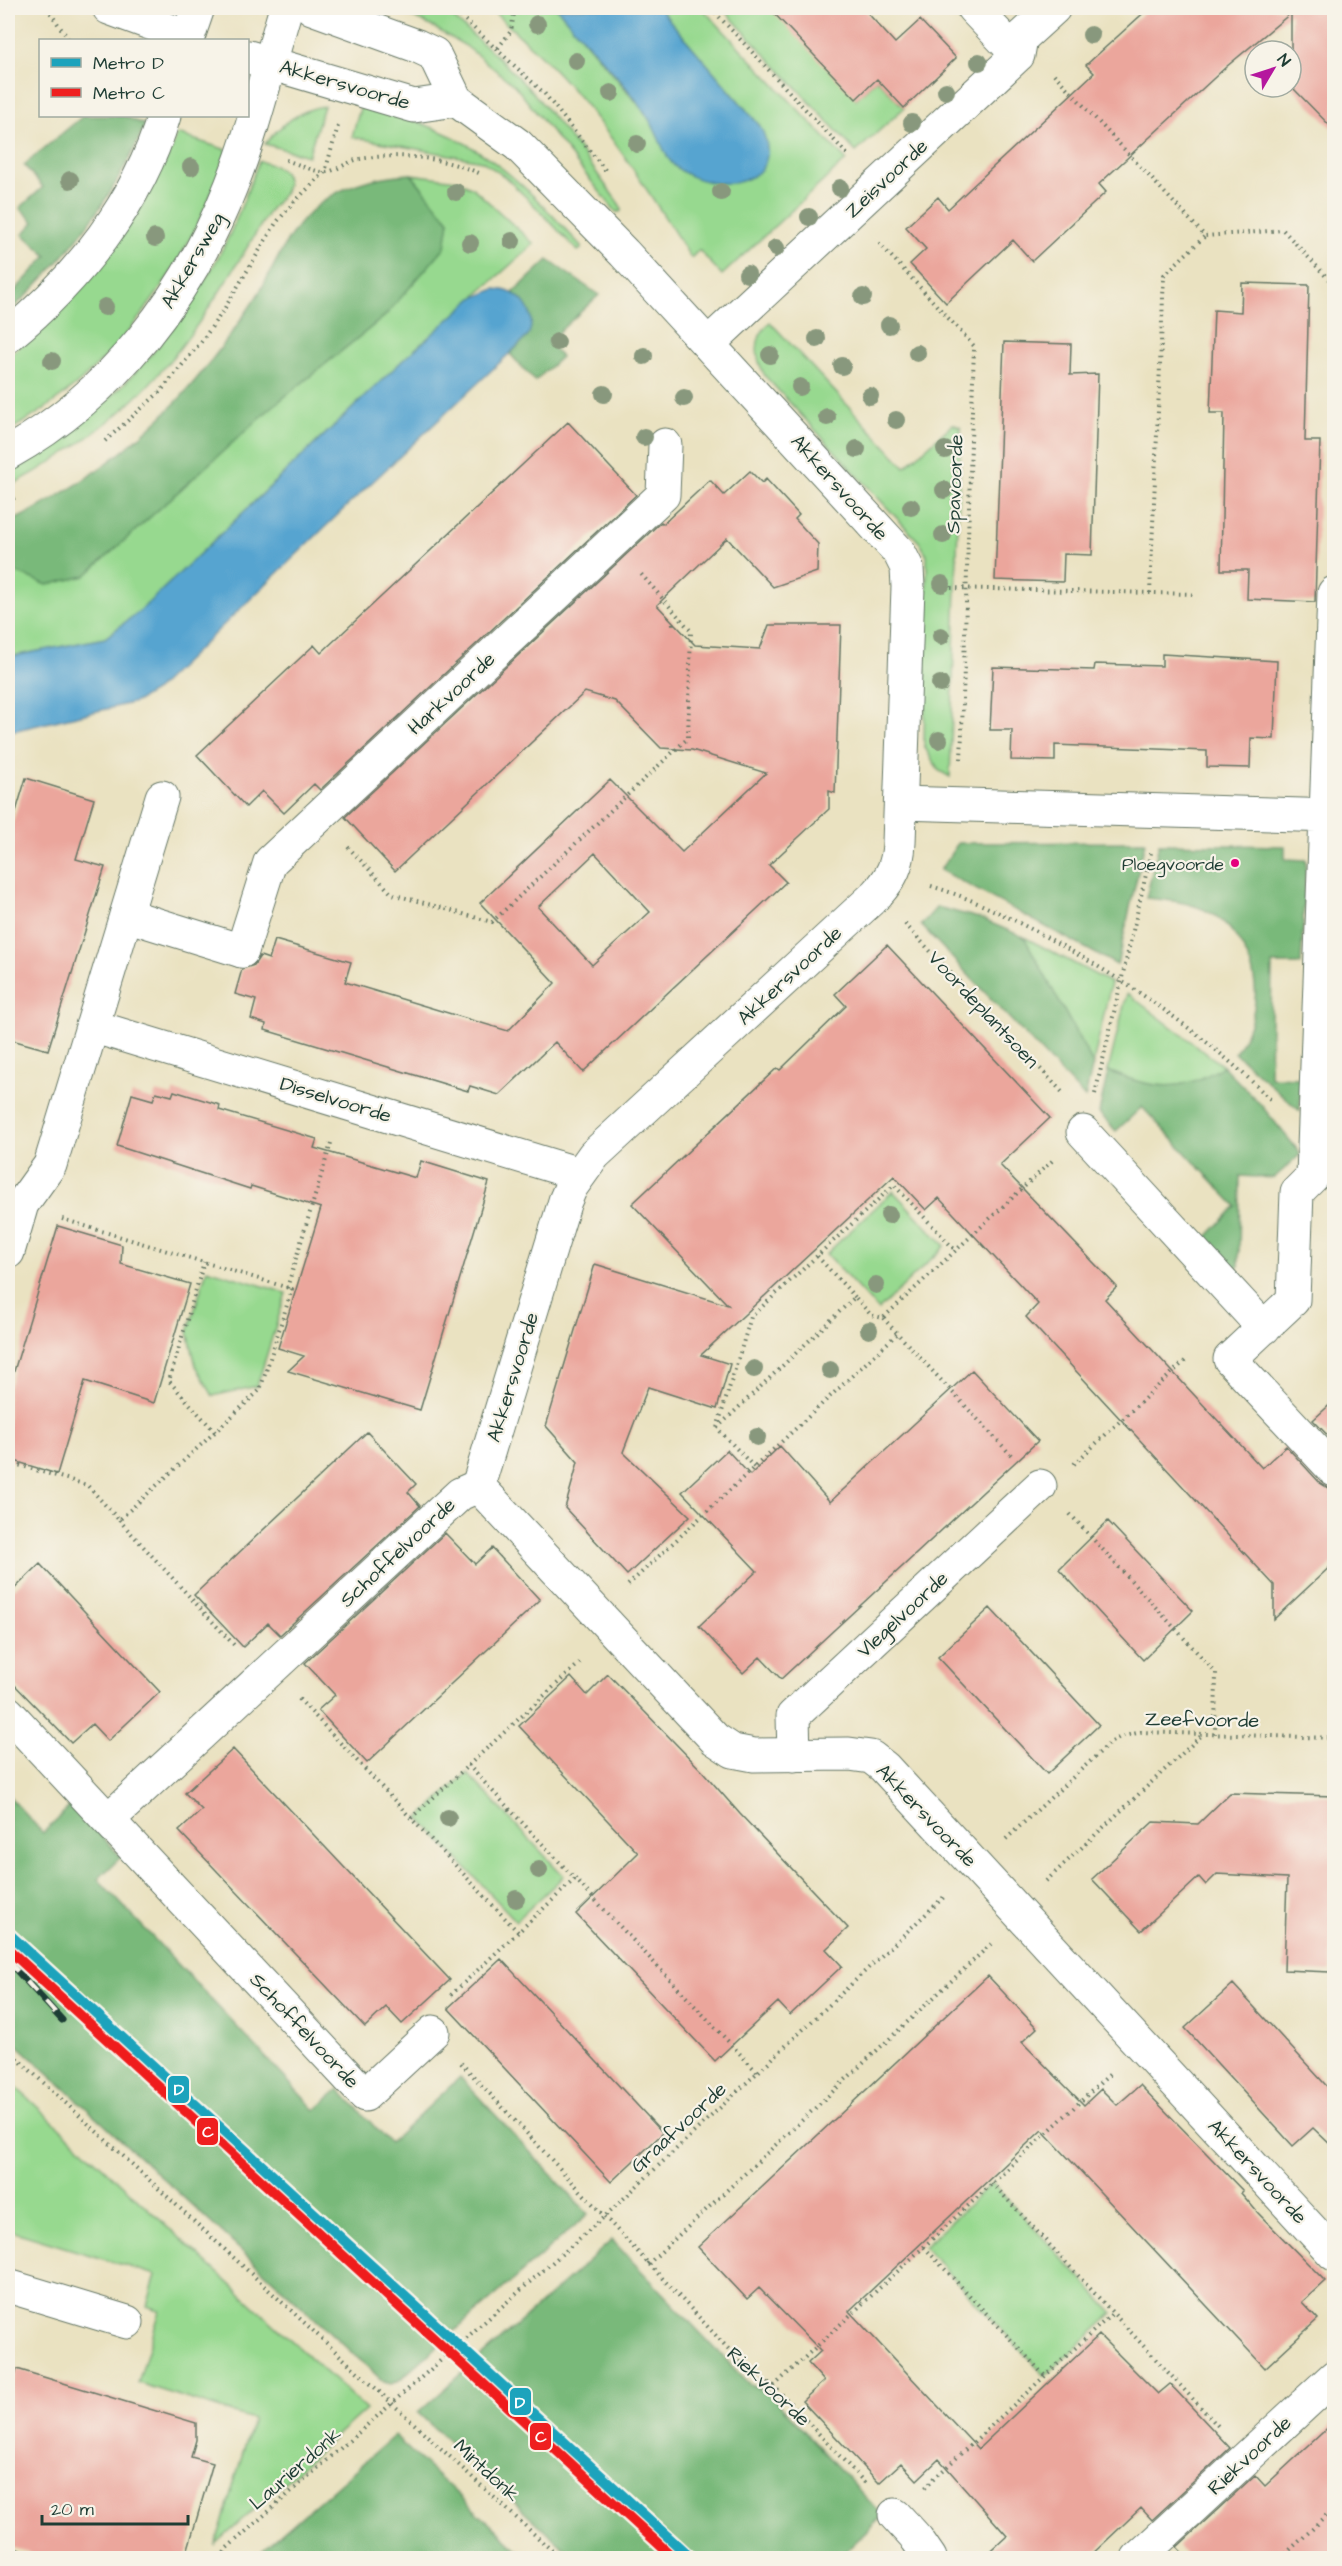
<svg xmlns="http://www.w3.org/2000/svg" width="1342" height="2566" viewBox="0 0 1342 2566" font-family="'Architects Daughter',sans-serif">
<rect width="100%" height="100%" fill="#f7f3e8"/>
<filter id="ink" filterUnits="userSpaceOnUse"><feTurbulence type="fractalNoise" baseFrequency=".0167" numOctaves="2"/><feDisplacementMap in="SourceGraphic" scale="12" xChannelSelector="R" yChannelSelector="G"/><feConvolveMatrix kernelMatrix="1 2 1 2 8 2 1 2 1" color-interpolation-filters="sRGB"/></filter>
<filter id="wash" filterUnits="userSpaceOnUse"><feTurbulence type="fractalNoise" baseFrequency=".008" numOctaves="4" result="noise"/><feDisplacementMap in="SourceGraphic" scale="24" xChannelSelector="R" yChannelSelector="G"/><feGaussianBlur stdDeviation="1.35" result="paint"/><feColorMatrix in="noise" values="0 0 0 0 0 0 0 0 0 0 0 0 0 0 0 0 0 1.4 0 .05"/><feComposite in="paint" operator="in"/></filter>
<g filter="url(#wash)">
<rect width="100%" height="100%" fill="#eae2c1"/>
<!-- green -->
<path fill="#97d98f" stroke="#5b8b62" stroke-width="1.5" d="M 393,8 L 442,8 L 499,58 L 536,96 L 586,158 L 619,204 L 622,209 L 620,212 L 616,212 L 515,86 L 466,46 L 431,26 Z
M 489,8 L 557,8 C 578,34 600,59 622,85 C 631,96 642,108 650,120 C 658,133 667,160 677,168 C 717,197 789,185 760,126 L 659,8 L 702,8 L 846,160 L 722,275 L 699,250 L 691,258 C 648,191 605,121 549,64 C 530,45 509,26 489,8 Z
M 722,8 L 810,8 L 820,19 L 856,99 L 877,79 L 904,108 L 856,152 Z
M 361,105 C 410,117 459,134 499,166 C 529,189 555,218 581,246 L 581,249 L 578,251 L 530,201 L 505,177 L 482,161 L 352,137 Z
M 324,106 L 308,156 L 265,144 C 279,126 300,109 324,106 Z
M 177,134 L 227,150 C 191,263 114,375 8,431 L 8,356 L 37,333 L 136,216 L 172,149 Z
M 259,161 C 272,165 289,168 287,185 C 286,196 272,205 267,215 C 223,287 180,363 114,417 C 81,444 45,468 8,487 L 8,472 C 30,464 51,446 69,432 C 134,383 190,315 226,242 C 239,216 248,188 259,161 Z
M 411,174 L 456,180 L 473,188 L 534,244 L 403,360 L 142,609 L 105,638 L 8,657 L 8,555 L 13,571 L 272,407 L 385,316 L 449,221 Z
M 770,322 L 905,467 L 953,424 L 961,428 L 950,777 L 938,770 L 924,746 L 927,555 L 920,543 L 765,376 C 754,356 753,338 770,322 Z
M 1024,937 L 1111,983 L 1093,1064 Z
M 1127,993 L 1223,1066 C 1182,1094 1152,1089 1108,1071 Z
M 893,1191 L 945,1246 L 878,1310 L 826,1254 Z
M 207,1269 L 286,1293 L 257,1386 L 213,1396 L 196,1366 L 188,1332 Z
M 467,1773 L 564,1876 L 516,1921 L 419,1818 Z
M 8,2080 L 366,2409 L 216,2544 L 253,2419 L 138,2383 L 160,2311 L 147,2306 L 156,2275 L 8,2230 Z
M 992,2183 L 1113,2313 L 1045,2376 L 924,2247 Z"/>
<!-- forest -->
<path fill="#79b97a" stroke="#4c7b57" stroke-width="1.5" d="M 83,116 L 124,116 L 145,125 C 114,199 67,259 8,313 L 8,298 L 47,256 L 23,234 L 34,222 L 20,208 L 43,187 L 24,165 Z
M 411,174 L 449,221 L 445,247 L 385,316 L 272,407 L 85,576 L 47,585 L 13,571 L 8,555 L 8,523 C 72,493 132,449 180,398 C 208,367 234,331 257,296 C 268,278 277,258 288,240 C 316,194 359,177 411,174 Z
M 548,260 L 599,295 L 548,342 L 561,357 L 535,381 L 510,354 L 528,336 L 530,313 L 522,300 L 513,293 Z
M 1145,842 L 1117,965 L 940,870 L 958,843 Z
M 1159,844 L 1285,846 L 1285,859 L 1306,860 L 1301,964 L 1272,964 L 1270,1077 L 1301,1078 L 1300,1111 L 1235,1053 C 1261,1015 1263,975 1236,937 C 1229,927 1220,917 1209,912 C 1190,902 1168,900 1146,898 Z
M 937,907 L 979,918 L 1024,937 L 1093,1064 L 1085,1098 L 921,925 Z
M 1223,1066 L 1261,1105 L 1301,1154 L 1274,1178 L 1240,1176 L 1239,1266 L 1233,1272 L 1203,1241 L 1236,1206 L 1142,1107 L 1116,1131 L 1099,1113 L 1108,1071 C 1152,1089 1182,1094 1223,1066 Z
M 8,1795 L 43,1833 L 72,1804 L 121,1857 L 98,1879 L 315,2110 L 339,2089 L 390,2143 L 460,2077 L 588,2214 L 398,2381 L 391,2384 L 384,2382 L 8,2036 Z
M 612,2240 L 750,2385 L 768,2392 L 883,2516 L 845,2552 L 851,2558 L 575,2558 L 418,2413 Z
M 394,2436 L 527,2558 L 254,2558 Z"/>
<!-- water -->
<path fill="#57a4d0" stroke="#3b7082" stroke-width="1.5" d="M 557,8 L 659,8 L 760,126 C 791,185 716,197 677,168 C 664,158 659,135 650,121 C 627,82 585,44 557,8 Z
M 495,289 C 520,290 539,312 528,336 L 349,504 L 156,690 L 136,702 L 8,732 L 8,657 L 105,638 L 142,609 L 403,360 L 473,298 Z"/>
<g id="blocks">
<!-- building -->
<path fill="#eba69c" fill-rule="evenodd" d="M 769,8 L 863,8 L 895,43 L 920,20 L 956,58 L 904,108 L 877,79 L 856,99 Z
M 1149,8 L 1335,8 L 1335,131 L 1291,86 L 1291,13 L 1226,67 L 1099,184 L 1106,192 L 1032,261 L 1013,240 L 946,303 L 910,264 L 926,249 L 906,227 L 938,197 L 948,209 L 1094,73 L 1086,65 Z
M 1242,283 L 1309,285 L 1305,441 L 1320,441 L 1315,602 L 1247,599 L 1248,570 L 1221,570 L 1224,413 L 1210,413 L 1214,310 L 1241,312 Z
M 1004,342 L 1071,344 L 1070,375 L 1098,374 L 1092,555 L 1064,554 L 1063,582 L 995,580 Z
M 568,422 L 636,495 L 320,790 L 314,784 L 284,813 L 262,791 L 246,807 L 197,755 L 314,645 L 321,653 Z
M 750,471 L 762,483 L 766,479 L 799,515 L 795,519 L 818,544 L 817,572 L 773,587 L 727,538 L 657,605 L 674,623 L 671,624 L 675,624 L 695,645 L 760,649 L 769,625 L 841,625 L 835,793 L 829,791 L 829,809 L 769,865 L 786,882 L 583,1072 L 555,1042 L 499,1095 L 470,1086 L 468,1091 L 265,1030 L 266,1024 L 251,1019 L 256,1000 L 235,994 L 242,969 L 254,965 L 260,956 L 269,959 L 275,940 L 351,962 L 345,982 L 508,1031 L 555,983 L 480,903 L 610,780 L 682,852 L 766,773 L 692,750 L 661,748 L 615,701 L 585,692 L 395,871 L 345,817 L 661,522 L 663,524 L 710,480 L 724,495 ZM 595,853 L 650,912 L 592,965 L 538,907 Z
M 1162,654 L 1277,661 L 1274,739 L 1251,738 L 1250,768 L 1207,767 L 1207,751 L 1055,745 L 1055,761 L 1011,760 L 1012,730 L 990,730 L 993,667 L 1094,670 L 1095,664 L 1162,666 Z
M 26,778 L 94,799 L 76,859 L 105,867 L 48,1050 L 8,1039 L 8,838 Z
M 887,945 L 1050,1118 L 1000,1165 L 1117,1287 L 1105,1299 L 1262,1468 L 1286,1446 L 1320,1483 L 1328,1488 L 1335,1488 L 1335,1562 L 1274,1619 L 1274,1585 L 1026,1317 L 1038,1304 L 939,1198 L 926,1210 L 894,1176 L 701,1355 L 730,1364 L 717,1409 L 648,1387 L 623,1452 L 690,1516 L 627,1575 L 565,1508 L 578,1462 L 546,1426 L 595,1264 L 728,1305 L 632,1204 L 777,1068 L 780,1070 L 846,1006 L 835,994 Z
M 174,1091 L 220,1105 L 219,1110 L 317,1139 L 314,1148 L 416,1178 L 421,1161 L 489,1182 L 420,1410 L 288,1371 L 304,1356 L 278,1348 L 321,1208 L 251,1186 L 250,1189 L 117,1146 L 132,1094 L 153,1100 L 156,1092 L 172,1096 Z
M 58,1226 L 122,1245 L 121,1264 L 190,1284 L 154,1403 L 85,1381 L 57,1474 L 8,1459 L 8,1391 Z
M 972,1370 L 1038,1441 L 781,1679 L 760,1657 L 743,1673 L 699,1626 L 757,1571 L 682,1492 L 727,1450 L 750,1475 L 780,1446 L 830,1502 Z
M 1335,1400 L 1335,1443 L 1313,1420 Z
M 367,1432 L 416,1484 L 408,1492 L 420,1506 L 280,1635 L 268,1623 L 243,1647 L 194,1595 Z
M 1108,1521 L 1193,1611 L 1143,1660 L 1059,1569 Z
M 445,1533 L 475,1564 L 492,1548 L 540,1600 L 367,1763 L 318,1710 L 335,1695 L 305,1663 Z
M 40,1564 L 160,1692 L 108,1741 L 92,1724 L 71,1743 L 8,1678 L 8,1595 Z
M 990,1608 L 1099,1725 L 1047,1774 L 938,1657 Z
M 608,1674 L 704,1773 L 740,1814 L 848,1928 L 826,1949 L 842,1966 L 790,2015 L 778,2002 L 715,2061 L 576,1914 L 638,1853 L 519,1726 L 571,1677 L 587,1695 Z
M 233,1749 L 450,1980 L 402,2024 L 386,2007 L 365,2027 L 179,1831 L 202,1810 L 185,1793 Z
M 1230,1793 L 1335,1796 L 1335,1868 L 1330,1972 L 1284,1970 L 1287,1878 L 1217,1874 L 1206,1885 L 1199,1877 L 1141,1931 L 1092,1879 L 1153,1822 L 1198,1824 Z
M 501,1959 L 663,2133 L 611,2182 L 448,2008 Z
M 988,1976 L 1037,2028 L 1022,2042 L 1084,2105 L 1101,2089 L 1117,2105 L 1140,2085 L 1243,2191 L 1241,2193 L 1258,2213 L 1325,2281 L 1302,2302 L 1318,2319 L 1265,2368 L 1042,2130 L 849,2311 L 978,2449 L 1099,2335 L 1158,2394 L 1170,2384 L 1230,2448 L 1152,2520 L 1141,2508 L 1087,2559 L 982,2559 L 1007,2536 L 939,2459 L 917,2480 L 901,2463 L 879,2483 L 802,2401 L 824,2381 L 808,2363 L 821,2351 L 759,2288 L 747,2299 L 698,2247 Z
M 1233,1984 L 1335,2095 L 1335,2149 L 1313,2128 L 1293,2146 L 1185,2028 Z
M 17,2369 L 196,2423 L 196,2440 L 191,2457 L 213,2463 L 185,2559 L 47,2559 L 8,2546 L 8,2401 Z
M 1335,2421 L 1335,2559 L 1188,2559 L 1177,2547 L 1255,2475 L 1265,2486 Z"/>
</g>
</g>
<g filter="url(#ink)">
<use href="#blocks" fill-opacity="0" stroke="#667765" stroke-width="1.5"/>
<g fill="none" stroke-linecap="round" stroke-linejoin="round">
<defs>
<path id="pedestrian" d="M 242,951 L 270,862 L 663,495 L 665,445"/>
<path id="minor" d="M 109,8 L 188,37
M 973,8 L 1018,55
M 708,344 L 1018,55 L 1021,38 L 1054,8
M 1334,593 L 1313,1176 L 1297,1192 L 1293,1300 L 1230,1359 L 1334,1470
M 901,803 L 1334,816
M 126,915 L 242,951
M 92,1026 L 579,1174
M 1083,1132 L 1264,1328
M 8,1252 L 22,1204 L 50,1165 L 162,797
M 8,1713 L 365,2095 L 433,2032
M 794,1755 L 793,1716 L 1040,1486
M 108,1820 L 460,1494 L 478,1486
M 8,2286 L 127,2322
M 895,2515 L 917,2539 L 930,2558
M 1138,2558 L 1334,2377"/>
<path id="tertiary" d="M 312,8 L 417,46 L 434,54 L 456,100 L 518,145 L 624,253 L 899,552 L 907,568 L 908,587 L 899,843 C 898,865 892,877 877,894 L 594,1155 L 571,1187 L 565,1201 L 478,1486 L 715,1739 L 733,1751 L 754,1755 L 849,1754 L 871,1757 L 884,1767 L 1334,2254
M 187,40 L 198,8
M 249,57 L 414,106 L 456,100
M 8,336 C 78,279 138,203 164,116
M 8,453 C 112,395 188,296 231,186 C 254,129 268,67 286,8"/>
</defs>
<!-- pedestrian casing -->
<use href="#pedestrian" stroke="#667765" stroke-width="35"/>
<!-- minor casing -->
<use href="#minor" stroke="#667765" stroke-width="35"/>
<!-- tertiary casing -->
<use href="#tertiary" stroke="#667765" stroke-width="35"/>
<!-- path -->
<path stroke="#667765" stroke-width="4" stroke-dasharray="1.5 4.5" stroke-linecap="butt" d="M 47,8 L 69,40
M 452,8 L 544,93 L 606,171
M 711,8 L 848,155
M 498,48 L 511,31 L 515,8
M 1054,74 L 1205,236 L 1283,230 L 1334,285
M 286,160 C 295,163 317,173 326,172 C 337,171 348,161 360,159 C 398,152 446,158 481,174
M 879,243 L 974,346 L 961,762
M 105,441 L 160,392 L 201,342 L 223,311 L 276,223 L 294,202 L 325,172 L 338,126
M 8,501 L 18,496
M 951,588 L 1193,594
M 1150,593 L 1164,275 L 1205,236
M 348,847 L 392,894 L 492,922 L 688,738 L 691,631 L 641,574
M 931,886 C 971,898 1007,916 1044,936 C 1127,980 1205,1034 1272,1101
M 905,924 L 1064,1094
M 1095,1094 L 1151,853
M 62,1219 L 292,1289 L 260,1390 L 215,1432 L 169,1381 L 204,1262
M 287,1288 L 331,1143
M 855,1297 L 817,1256 L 894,1185 L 956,1251
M 883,1318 L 1012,1456
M 717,1428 L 855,1297 L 871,1315 L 883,1318 L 1053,1160
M 8,1462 L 87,1485 L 119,1520 L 215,1432
M 1074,1464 L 1187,1359
M 754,1467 L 717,1428 L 751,1317 L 817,1256
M 1070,1514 L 1216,1673 L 1215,1734
M 119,1520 L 234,1645
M 628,1585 L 897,1334
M 299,1699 L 518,1932
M 468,1765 L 758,2073
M 411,1818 L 583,1660
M 1006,1839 L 1110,1743 L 1120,1737 L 1141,1732 L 1334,1738
M 1046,1881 L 1203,1734
M 451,1995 L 575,1879
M 8,2050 L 560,2558
M 461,2063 L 751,2373 L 774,2386 L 867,2485
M 992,2183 L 1218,2426
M 924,2247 L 1045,2376
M 648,2264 L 991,1944
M 774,2386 L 1110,2074
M 925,2487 L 1113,2313
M 221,2558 L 227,2548 L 604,2217 L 946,1895
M 1281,2558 L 1334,2509"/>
<!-- pedestrian -->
<use href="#pedestrian" stroke="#fff" stroke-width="33"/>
<!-- minor -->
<use href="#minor" stroke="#fff" stroke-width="33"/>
<!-- tertiary -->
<use href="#tertiary" stroke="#fff" stroke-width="33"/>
<defs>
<path id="rail" d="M 8,1961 L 62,2020"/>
</defs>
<!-- rail casing -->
<use href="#rail" stroke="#1f3d34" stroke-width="7"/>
<!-- rail -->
<use href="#rail" stroke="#f7f3e8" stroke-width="4.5" stroke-dasharray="14" stroke-linecap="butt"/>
<defs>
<path id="metro-1" d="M 8,1933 L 691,2558"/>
<path id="metro-2" d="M 8,1949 L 674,2558"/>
</defs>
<!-- metro-1 casing -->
<use href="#metro-1" stroke="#f7f3e8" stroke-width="15"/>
<!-- metro-2 casing -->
<use href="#metro-2" stroke="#f7f3e8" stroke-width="15"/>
<!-- metro-1 -->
<use href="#metro-1" stroke="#1ca3bc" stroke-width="10"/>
<!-- metro-2 -->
<use href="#metro-2" stroke="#ef1f1f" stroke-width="10"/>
</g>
<!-- trees -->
<g fill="#88987d">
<circle cx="537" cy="24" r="9"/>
<circle cx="1091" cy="35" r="9"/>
<circle cx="576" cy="61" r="9"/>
<circle cx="979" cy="62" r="9"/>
<circle cx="946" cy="91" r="9"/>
<circle cx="611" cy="93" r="9"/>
<circle cx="912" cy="123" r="9"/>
<circle cx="637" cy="144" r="9"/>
<circle cx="191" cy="167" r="9"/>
<circle cx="70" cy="180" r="9"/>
<circle cx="840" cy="188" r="9"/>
<circle cx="456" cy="192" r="9"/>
<circle cx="721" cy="192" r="9"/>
<circle cx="809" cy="217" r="9"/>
<circle cx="155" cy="238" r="9"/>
<circle cx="512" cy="241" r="9"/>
<circle cx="470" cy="243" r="9"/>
<circle cx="776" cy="248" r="9"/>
<circle cx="747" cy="274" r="9"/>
<circle cx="863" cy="297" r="9"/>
<circle cx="105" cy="307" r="9"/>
<circle cx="889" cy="325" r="9"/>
<circle cx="817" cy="339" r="9"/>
<circle cx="557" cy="342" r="9"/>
<circle cx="917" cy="353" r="9"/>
<circle cx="770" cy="355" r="9"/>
<circle cx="644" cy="356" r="9"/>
<circle cx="52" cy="361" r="9"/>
<circle cx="842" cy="366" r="9"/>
<circle cx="800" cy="387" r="9"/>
<circle cx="604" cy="394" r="9"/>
<circle cx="870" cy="396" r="9"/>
<circle cx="684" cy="398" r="9"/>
<circle cx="827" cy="417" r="9"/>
<circle cx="896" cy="420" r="9"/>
<circle cx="644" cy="437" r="9"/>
<circle cx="857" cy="449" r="9"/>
<circle cx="945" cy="450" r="9"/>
<circle cx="944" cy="490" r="9"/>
<circle cx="911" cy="507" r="9"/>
<circle cx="943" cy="535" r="9"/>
<circle cx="942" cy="584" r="9"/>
<circle cx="941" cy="636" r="9"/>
<circle cx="940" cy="684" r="9"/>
<circle cx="939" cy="740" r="9"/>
<circle cx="889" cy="1215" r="9"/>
<circle cx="876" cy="1285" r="9"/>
<circle cx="869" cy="1330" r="9"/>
<circle cx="754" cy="1369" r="9"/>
<circle cx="830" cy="1370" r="9"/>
<circle cx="757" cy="1437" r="9"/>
<circle cx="448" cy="1818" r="9"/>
<circle cx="539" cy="1870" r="9"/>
<circle cx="516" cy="1899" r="9"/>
</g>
</g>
<!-- markers -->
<circle fill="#e5007d" stroke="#f7f3e8" stroke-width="2" cx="1235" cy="863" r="5"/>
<g text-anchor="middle" stroke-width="4.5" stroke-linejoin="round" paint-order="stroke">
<!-- bus labels -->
<g font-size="18" fill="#1f3d34" stroke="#f7f3e8" text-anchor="end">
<text x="1224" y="870">Ploegvoorde</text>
</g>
<!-- street labels -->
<g font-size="20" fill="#1f3d34" stroke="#f7f3e8">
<text transform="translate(345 84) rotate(16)" y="7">Akkersvoorde</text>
<text transform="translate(886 178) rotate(-43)" y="7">Zeisvoorde</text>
<text transform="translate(192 260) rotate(-60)" y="7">Akkersweg</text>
<text transform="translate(954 484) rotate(-88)" y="7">Spavoorde</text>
<text transform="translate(840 487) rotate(48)" y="7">Akkersvoorde</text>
<text transform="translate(451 693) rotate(-43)" y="7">Harkvoorde</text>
<text transform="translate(789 975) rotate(-43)" y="7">Akkersvoorde</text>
<text transform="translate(984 1009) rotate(47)" y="7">Voordeplantsoen</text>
<text transform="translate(336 1099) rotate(17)" y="7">Disselvoorde</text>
<text transform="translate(512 1377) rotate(-73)" y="7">Akkersvoorde</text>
<text transform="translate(397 1552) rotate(-43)" y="7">Schoffelvoorde</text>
<text transform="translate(902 1614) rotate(-43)" y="7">Vlegelvoorde</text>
<text transform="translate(1202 1719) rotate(1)" y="7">Zeefvoorde</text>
<text transform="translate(927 1815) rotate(46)" y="7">Akkersvoorde</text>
<text transform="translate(305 2030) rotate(47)" y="7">Schoffelvoorde</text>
<text transform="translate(678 2127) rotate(-43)" y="7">Graafvoorde</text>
<text transform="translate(1258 2171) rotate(47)" y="7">Akkersvoorde</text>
<text transform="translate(769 2386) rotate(43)" y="7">Riekvoorde</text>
<text transform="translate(1249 2455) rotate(-43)" y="7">Riekvoorde</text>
<text transform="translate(295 2468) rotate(-41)" y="7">Laurierdonk</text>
<text transform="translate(487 2470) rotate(43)" y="7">Mintdonk</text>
</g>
</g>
<g stroke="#f7f3e8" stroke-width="2">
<rect x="167" y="2075" width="23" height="29" rx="6" fill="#1ca3bc"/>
<rect x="196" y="2117" width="23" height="29" rx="6" fill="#ef1f1f"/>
<rect x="509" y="2387" width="23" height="29" rx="6" fill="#1ca3bc"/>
<rect x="529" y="2422" width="23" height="29" rx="6" fill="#ef1f1f"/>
</g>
<g font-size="16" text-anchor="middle" font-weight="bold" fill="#fff">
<text x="179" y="2095">D</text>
<text x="208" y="2137">C</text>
<text x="520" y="2408">D</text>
<text x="541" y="2442">C</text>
</g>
<!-- margin -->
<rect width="1342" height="2566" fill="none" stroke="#f7f3e8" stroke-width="30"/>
<!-- legend -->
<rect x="39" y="39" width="210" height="78" fill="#f7f3e8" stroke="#a1aaa0" stroke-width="1.5"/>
<rect x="51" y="58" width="30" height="9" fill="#1ca3bc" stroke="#a1aaa0" stroke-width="1.5"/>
<text x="93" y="69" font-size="18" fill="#1f3d34">Metro D</text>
<rect x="51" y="88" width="30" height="9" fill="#ef1f1f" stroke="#a1aaa0" stroke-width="1.5"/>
<text x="93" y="99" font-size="18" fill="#1f3d34">Metro C</text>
<!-- north arrow -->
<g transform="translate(1273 69) rotate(51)"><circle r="28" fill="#f7f3e8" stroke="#a1aaa0" stroke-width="1.5"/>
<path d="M0-4.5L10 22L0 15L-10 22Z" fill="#b5179e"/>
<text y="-9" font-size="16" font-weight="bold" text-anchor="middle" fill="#1f3d34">N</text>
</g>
<!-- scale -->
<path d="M42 2515v9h146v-9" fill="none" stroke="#1f3d34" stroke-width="3"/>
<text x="51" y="2515" font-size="18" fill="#1f3d34" stroke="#f7f3e8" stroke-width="4.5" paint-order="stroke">20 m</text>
</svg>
